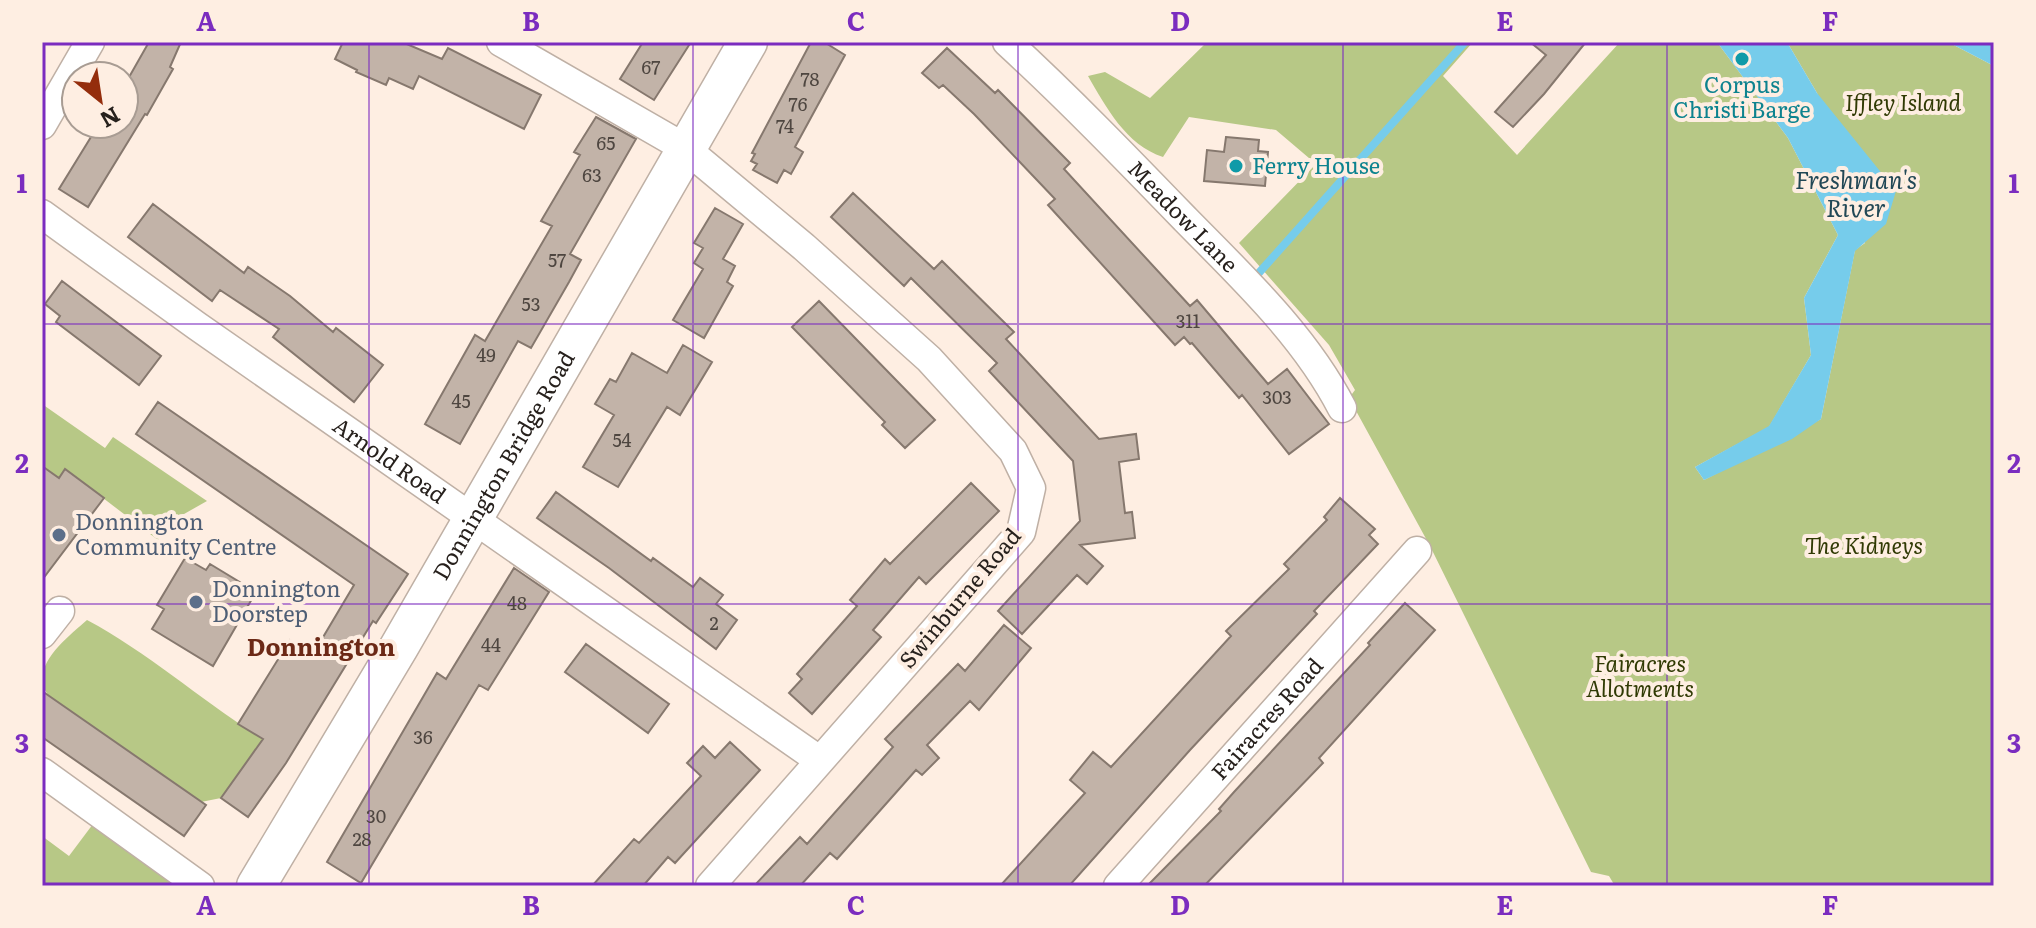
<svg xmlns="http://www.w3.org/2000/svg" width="2036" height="928" viewBox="0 0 2036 928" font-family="Literata,serif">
<rect width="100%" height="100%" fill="#feeee2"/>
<!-- green -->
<path fill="#b7c886" d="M 1207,42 L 1473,42 L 1443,76 L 1517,155 L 1620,42 L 1717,42 L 1788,138 L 1838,235 L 1804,298 L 1811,355 L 1769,427 L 1695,467 L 1704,480 L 1821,419 L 1855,250 L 1865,243 L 1817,93 L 1787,42 L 1948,42 L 1994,66 L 1994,886 L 1615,886 L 1609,876 L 1591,872 L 1430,546 L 1349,398 L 1355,390 L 1329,345 L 1239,243 L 1316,164 L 1276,130 L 1189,117 L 1163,157 C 1126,145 1106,107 1088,76 L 1105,72 L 1150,98 Z
M 42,404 L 105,448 L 113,437 L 207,501 L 177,518 L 158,540 L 65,469 L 59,478 L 42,482 Z
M 87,620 C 149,653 203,702 263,739 L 221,798 L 201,802 L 48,695 C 28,667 67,638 87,620 Z
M 96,820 L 177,884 L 175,886 L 42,886 L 42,836 L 69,856 Z"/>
<!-- water -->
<path fill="#76cceb" d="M 1717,42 L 1787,42 L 1817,93 L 1896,191 L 1886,224 L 1855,251 L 1821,419 L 1792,439 L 1704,480 L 1695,467 L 1769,426 L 1811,355 L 1804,298 L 1838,235 L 1788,138 Z
M 1948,42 L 1994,42 L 1994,66 Z"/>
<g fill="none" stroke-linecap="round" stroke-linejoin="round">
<!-- stream -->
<path stroke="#76cceb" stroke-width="8" d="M 1257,275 L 1465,42"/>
</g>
<!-- building -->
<path fill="#c2b3a8" stroke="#86786e" stroke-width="2" d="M 149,42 L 181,42 L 170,67 L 173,69 L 147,115 L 145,114 L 88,207 L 59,189 L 99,124 L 124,124 L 124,86 Z
M 343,42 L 402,42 L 442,59 L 448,48 L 541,95 L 524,129 L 419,76 L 413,89 L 389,78 L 386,85 L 356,72 L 357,70 L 335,59 Z
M 643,42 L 691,42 L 654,100 L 620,79 Z
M 811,42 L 824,42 L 845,55 L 795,147 L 803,152 L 791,174 L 784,170 L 777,183 L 753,170 L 757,164 L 751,161 L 755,154 L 752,153 Z
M 1530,42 L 1586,42 L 1544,94 L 1513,127 L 1495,112 L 1546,55 Z
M 947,48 L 995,93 L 998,90 L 1070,163 L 1064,169 L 1190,306 L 1197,300 L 1268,384 L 1287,369 L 1329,424 L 1289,454 L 1242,395 L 1239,398 L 1192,343 L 1190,344 L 1184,337 L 1175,345 L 1048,205 L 1055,199 L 974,114 L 943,85 L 939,88 L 922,73 Z
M 596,117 L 636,139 L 570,254 L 581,260 L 569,282 L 531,348 L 518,341 L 460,444 L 425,424 L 475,335 L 485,341 L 552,226 L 541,221 L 580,155 L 574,152 Z
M 1226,137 L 1259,140 L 1258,151 L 1268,152 L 1265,186 L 1204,181 L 1207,150 L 1224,152 Z
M 853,193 L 934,269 L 942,261 L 1014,332 L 1006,339 L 1099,439 L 1136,434 L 1139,459 L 1119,462 L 1125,513 L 1132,512 L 1135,538 L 1080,545 L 1103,566 L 1087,584 L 1077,575 L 1022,634 L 998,611 L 1080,521 L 1073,461 L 989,371 L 997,363 L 911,278 L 904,286 L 831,217 Z
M 153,204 L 244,273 L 248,267 L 290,296 L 333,332 L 336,328 L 383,365 L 354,402 L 273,337 L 279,329 L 220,290 L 212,301 L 128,237 Z
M 715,208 L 743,224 L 723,259 L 735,266 L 727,282 L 733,286 L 704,338 L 673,320 L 703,269 L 694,263 L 703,248 L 694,243 Z
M 62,281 L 161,356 L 139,385 L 56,322 L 60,316 L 45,304 Z
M 819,301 L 935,420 L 905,448 L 882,425 L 885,422 L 792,327 Z
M 683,345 L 712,362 L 680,415 L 667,407 L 618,487 L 583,467 L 614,415 L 595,404 L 610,379 L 616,382 L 632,353 L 667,373 Z
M 158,402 L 408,574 L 376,623 L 373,621 L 286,763 L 248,817 L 221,798 L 263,739 L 238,724 L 290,640 L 313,654 L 354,585 L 136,434 Z
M 42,466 L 59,478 L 65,469 L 104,498 L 42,580 Z
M 971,483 L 999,511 L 926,584 L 919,577 L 873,630 L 881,637 L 812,714 L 789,693 L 802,679 L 797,674 L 857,606 L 850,600 L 885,559 L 890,564 Z
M 556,492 L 651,561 L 653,558 L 693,587 L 700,578 L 723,595 L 716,604 L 737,620 L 716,649 L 609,568 L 537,518 Z
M 1340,498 L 1375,529 L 1369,535 L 1378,544 L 1314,611 L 1317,614 L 1190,750 L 1069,886 L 1000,886 L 1085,793 L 1070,780 L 1093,752 L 1111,767 L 1231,636 L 1226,631 L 1289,569 L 1284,564 L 1327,520 L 1324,517 Z
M 185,558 L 206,570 L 210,564 L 256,592 L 213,666 L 152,629 L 164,609 L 157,605 Z
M 514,568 L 549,592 L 488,690 L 479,685 L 361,883 L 327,862 L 437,673 L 446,679 Z
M 1405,603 L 1435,630 L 1319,758 L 1323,763 L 1204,886 L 1147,886 L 1221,811 L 1219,809 L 1234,792 L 1370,645 L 1368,643 Z
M 1004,625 L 1031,648 L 979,710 L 970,701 L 927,745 L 939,758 L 922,775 L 916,770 L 837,859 L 830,853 L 800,886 L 754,886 L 800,837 L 807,844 L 893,747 L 885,739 L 958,664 L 965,671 Z
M 586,644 L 669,704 L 648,733 L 565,672 Z
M 42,691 L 206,805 L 184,836 L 42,737 Z
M 730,742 L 760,770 L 675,863 L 668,857 L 643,886 L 592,886 L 634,839 L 639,843 L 701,776 L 687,763 L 703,746 L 715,758 Z"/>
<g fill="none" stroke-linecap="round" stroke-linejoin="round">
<defs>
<g id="street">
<path d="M 501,42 L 685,148 L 804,247 L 929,359 L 1013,451 L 1031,488 L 1021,532 L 710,886"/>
<path id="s1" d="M 1007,42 C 1069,99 1127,159 1186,220 C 1242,277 1305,336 1342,408"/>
<path d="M 42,125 L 90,42"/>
<path id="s2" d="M 42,214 L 197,326 L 819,760"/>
<path d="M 42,634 L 60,611"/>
<path d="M 42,772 L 200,886"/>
<path id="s3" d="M 1118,886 L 1417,551"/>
</g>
<g id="secondary">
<path id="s4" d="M 256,886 L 399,647 L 748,42"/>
</g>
</defs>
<!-- street casing -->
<use href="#street" stroke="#bfb0a5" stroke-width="31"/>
<!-- secondary casing -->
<use href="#secondary" stroke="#bfb0a5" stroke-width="41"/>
<!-- street -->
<use href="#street" stroke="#fff" stroke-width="28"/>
<!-- secondary -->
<use href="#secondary" stroke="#fff" stroke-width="38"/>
</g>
<!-- grid -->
<path fill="none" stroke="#7b2cbf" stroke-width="2" stroke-opacity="0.55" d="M 369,42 L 369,886M 693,42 L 693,886M 1018,42 L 1018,886M 1343,42 L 1343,886M 1667,42 L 1667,886M 42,324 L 1994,324M 42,604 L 1994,604"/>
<!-- markers -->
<g fill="#0f9aa8" stroke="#feeee2" stroke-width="3">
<circle cx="1742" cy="59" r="8"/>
<circle cx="1236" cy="166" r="8"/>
</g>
<g fill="#5c6f8a" stroke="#feeee2" stroke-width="3">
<circle cx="59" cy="535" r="8"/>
<circle cx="196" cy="602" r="8"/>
</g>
<g text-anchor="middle" stroke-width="8" stroke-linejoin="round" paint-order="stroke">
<!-- number labels -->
<g font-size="18" fill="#4e4640">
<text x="651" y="74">67</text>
<text x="810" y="86">78</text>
<text x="798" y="111">76</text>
<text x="785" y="133">74</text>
<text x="606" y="150">65</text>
<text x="592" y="182">63</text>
<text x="557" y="267">57</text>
<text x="531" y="311">53</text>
<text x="1188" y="328">311</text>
<text x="486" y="362">49</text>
<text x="1277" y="404">303</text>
<text x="461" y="408">45</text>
<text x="622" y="447">54</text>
<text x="517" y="610">48</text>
<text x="714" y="630">2</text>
<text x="491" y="652">44</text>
<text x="423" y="744">36</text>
<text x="376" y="823">30</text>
<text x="362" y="846">28</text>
</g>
<!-- culture labels -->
<g font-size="22" fill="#0d838f" stroke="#feeee2">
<text x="1742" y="93">Corpus<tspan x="1742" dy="25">Christi Barge</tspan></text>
<text x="1252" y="174" text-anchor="start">Ferry House</text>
</g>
<!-- park labels -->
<g font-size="22" font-style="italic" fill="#303a04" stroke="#feeee2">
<text x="1903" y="111">Iffley Island</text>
<text x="1864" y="554">The Kidneys</text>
<text x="1640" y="672">Fairacres<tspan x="1640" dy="25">Allotments</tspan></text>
</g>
<!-- street labels -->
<g font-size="22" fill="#27211d" stroke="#feeee2">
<text dy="8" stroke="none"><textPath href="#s1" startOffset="248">Meadow Lane</textPath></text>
<text dy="8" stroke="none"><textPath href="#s2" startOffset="426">Arnold Road</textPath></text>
<text dy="8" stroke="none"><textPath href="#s4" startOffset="488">Donnington Bridge Road</textPath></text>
<text transform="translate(960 598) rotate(-50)" y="8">Swinburne Road</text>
<text dy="8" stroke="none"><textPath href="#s3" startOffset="224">Fairacres Road</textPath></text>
</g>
<!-- service labels -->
<g font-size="22" fill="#4e5e75" stroke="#feeee2" text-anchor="start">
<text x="75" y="530">Donnington<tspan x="75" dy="25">Community Centre</tspan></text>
<text x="212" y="597">Donnington<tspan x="212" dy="25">Doorstep</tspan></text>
</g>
<!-- water labels -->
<g font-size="24" font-style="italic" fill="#224856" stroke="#feeee2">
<text x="1856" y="189">Freshman's<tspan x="1856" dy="28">River</tspan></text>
</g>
<!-- neighbourhood labels -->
<g font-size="24" font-weight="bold" fill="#6c2916" stroke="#feeee2">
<text x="321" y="656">Donnington</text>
</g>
</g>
<!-- border -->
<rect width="2036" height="928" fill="none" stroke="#feeee2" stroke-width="88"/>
<!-- north arrow -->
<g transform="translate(100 100) rotate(150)"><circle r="38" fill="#feeee2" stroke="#a89c93" stroke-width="2"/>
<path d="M0-6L14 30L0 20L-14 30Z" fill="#942d0c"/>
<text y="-12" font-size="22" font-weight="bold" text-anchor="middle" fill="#27211d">N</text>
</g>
<rect x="44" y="44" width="1948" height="840" fill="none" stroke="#7b2cbf" stroke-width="3"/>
<g font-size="26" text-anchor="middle" font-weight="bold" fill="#7b2cbf">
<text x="206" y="31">A</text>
<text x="531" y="31">B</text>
<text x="856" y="31">C</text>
<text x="1180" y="31">D</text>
<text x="1505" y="31">E</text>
<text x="1830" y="31">F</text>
<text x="22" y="193">1</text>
<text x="2014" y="193">1</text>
<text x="22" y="473">2</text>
<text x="2014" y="473">2</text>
<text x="22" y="753">3</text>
<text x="2014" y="753">3</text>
<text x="206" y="915">A</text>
<text x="531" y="915">B</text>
<text x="856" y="915">C</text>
<text x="1180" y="915">D</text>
<text x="1505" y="915">E</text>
<text x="1830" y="915">F</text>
</g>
</svg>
